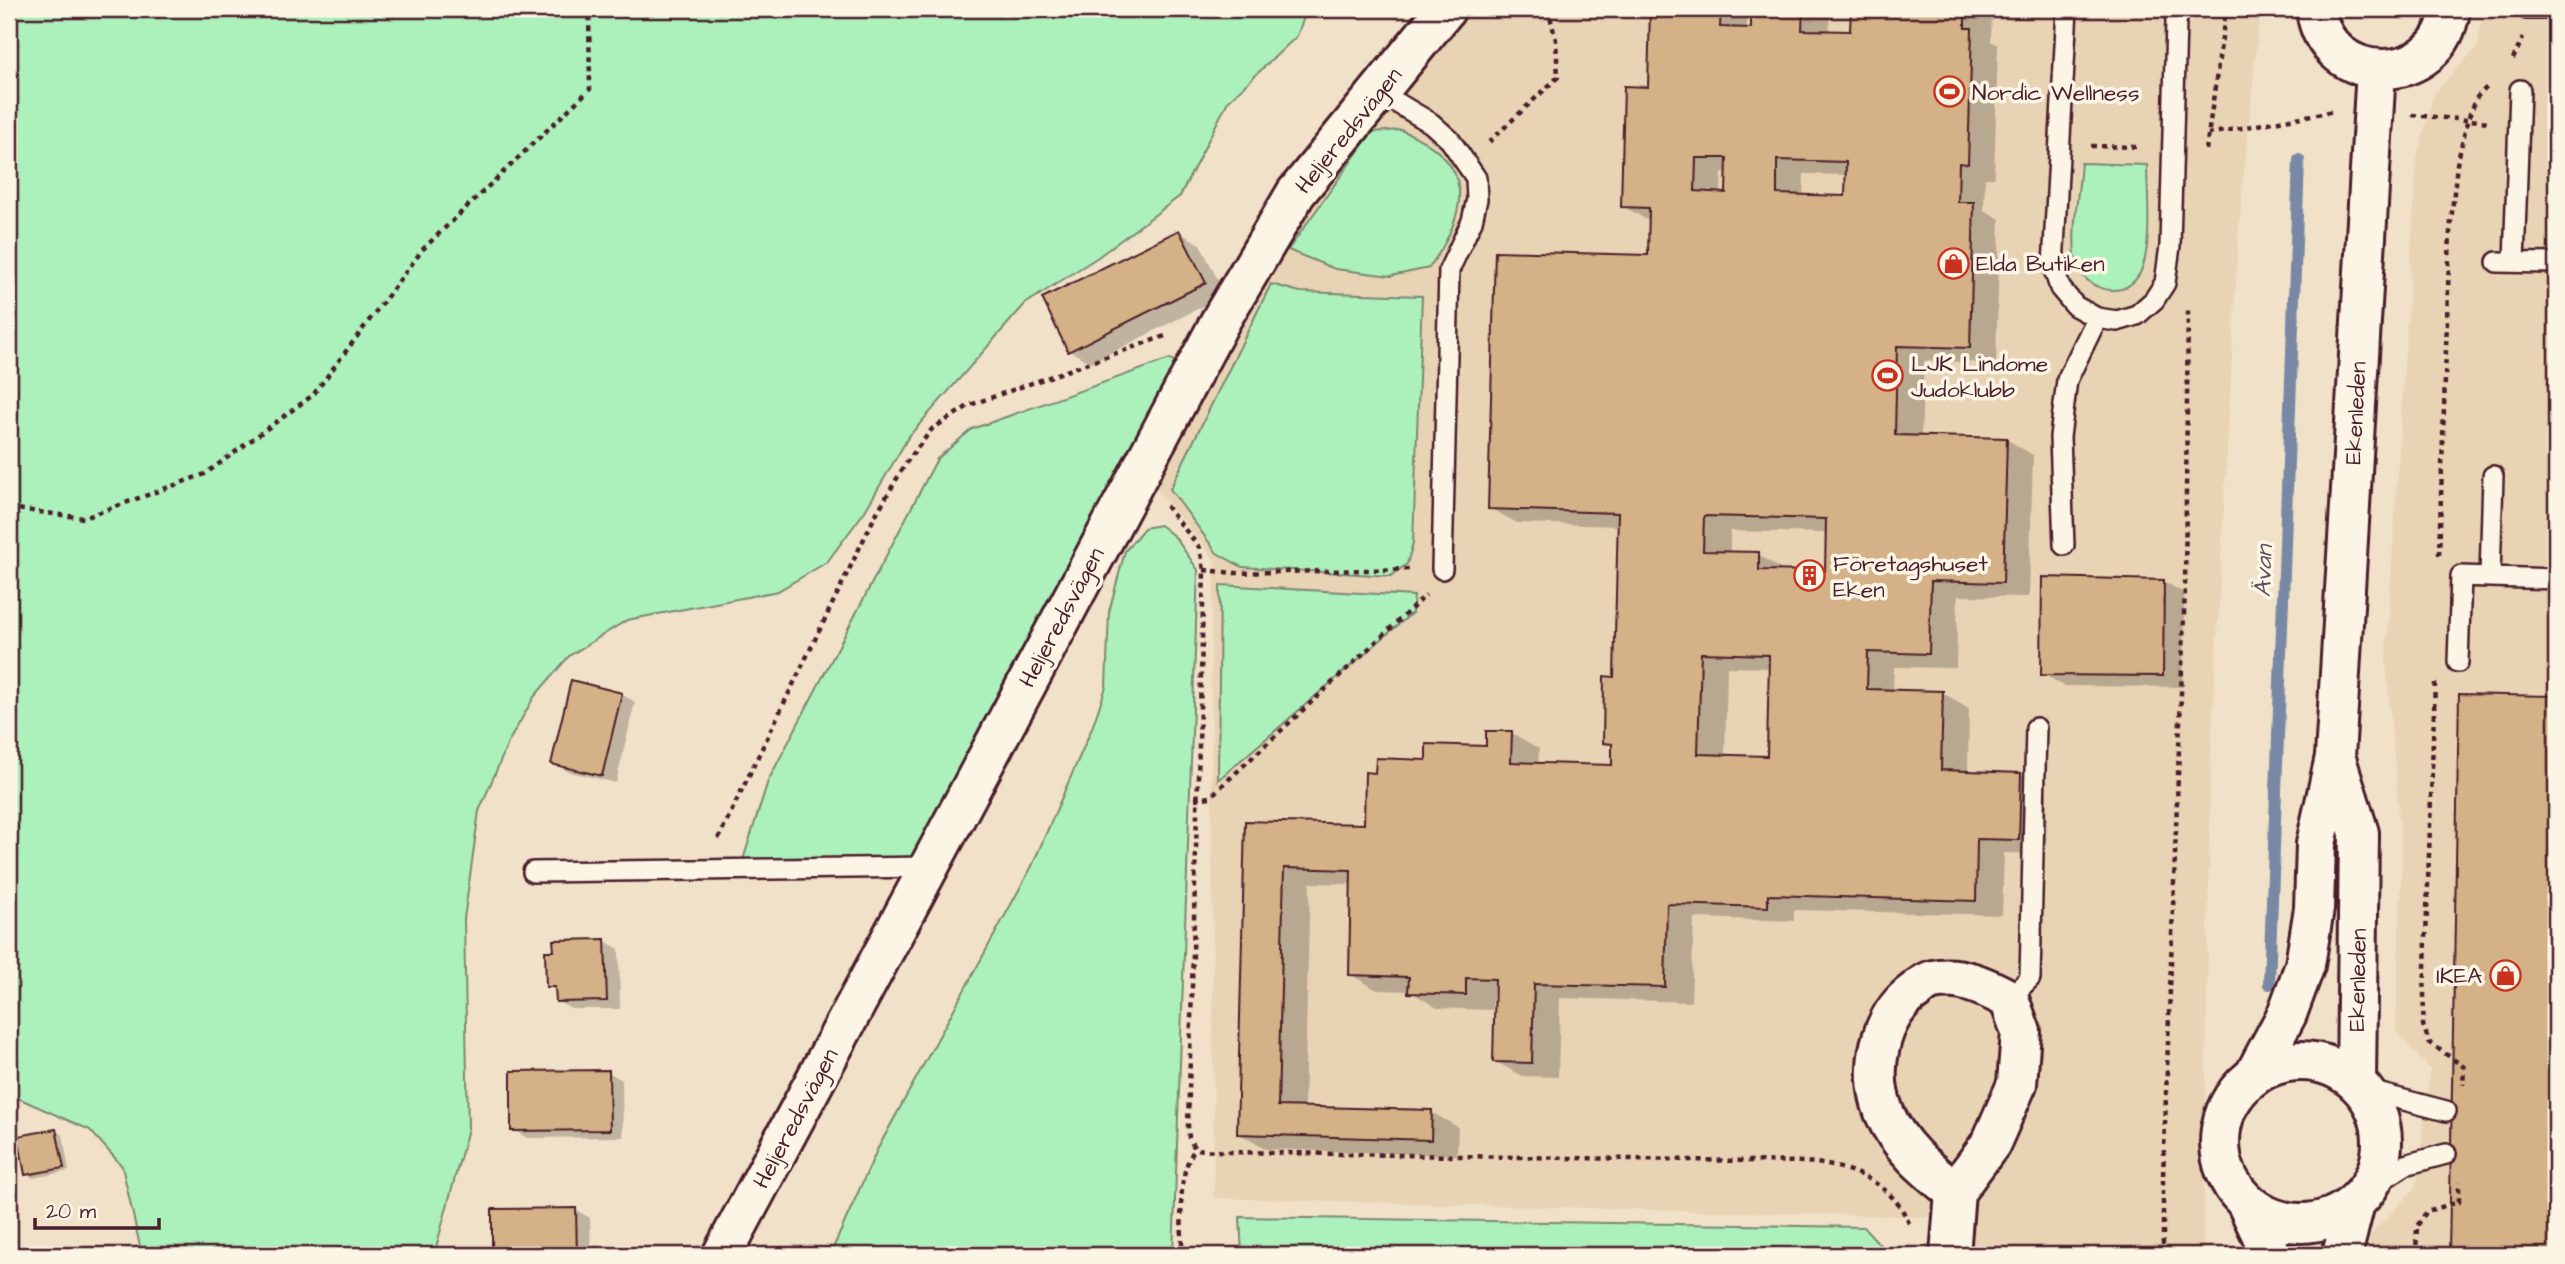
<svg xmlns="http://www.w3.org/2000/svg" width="2565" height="1264" viewBox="0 0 2565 1264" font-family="'Architects Daughter',sans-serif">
<rect width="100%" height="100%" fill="#f0e1c8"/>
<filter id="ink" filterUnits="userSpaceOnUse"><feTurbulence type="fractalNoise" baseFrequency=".0143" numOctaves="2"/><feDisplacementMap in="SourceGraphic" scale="14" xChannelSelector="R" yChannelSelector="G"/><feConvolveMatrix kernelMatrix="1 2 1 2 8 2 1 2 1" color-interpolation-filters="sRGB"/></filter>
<g filter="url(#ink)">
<!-- built -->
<path fill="#e8d3b4" d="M 1462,9 L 2260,9 L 2239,225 L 2211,750 L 2203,1255 L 1973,1255 L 1973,1244 L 1930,1217 L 1214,1198 L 1211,622 L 1216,561 L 1151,482 L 1283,241 L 1371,115 L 1450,35 Z
M 2483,9 L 2556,9 L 2556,1255 L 2369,1255 L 2370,1236 L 2416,1187 L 2430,1069 L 2396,1031 L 2402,853 L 2386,661 L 2417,158 L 2434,94 L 2478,46 Z"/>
<!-- green -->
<path fill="#acf1bb" stroke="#7b8873" stroke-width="2" d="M 9,9 L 1307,9 L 1297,36 L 1228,101 L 1180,196 L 1098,257 L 1025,304 L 909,436 L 865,511 L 827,562 L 778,591 L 627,620 L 569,656 L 534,697 L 509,741 L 479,811 L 464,919 L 468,1129 L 434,1255 L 142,1255 L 122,1166 L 90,1130 L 9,1094 Z
M 1401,130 C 1477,161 1470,210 1429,268 L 1391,276 L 1335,269 L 1288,250 L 1372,132 Z
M 2081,163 L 2147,165 C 2147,193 2153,248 2140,273 C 2123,305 2077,288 2075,255 C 2072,225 2079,192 2081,163 Z
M 1271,284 L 1300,292 L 1422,296 L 1413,543 L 1407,564 L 1391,576 L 1242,567 L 1217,553 L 1170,489 Z
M 1170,359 L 1184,366 L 916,865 L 742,863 L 768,781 L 937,459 L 972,429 Z
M 1160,525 L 1175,537 L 1198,570 L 1173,1255 L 830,1255 L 877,1150 L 1032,866 L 1092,728 L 1106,687 L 1109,612 L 1125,551 L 1144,528 Z
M 1220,585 L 1414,596 L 1412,613 L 1218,780 Z
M 1240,1217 L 1864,1227 L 1889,1255 L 1242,1255 Z"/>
<!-- shadow -->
<path fill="#0003" fill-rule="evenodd" d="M 1652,9 L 1747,9 L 1747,29 L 1753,30 L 1753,9 L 1992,9 L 1991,41 L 1998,45 L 1994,178 L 1985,178 L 1984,210 L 2000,219 L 1996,363 L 1924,361 L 1921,437 L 2006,439 L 2033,455 L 2029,597 L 1958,596 L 1956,668 L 1894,667 L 1893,691 L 1943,693 L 1969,708 L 1968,773 L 2021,775 L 2047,790 L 2046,854 L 2004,853 L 2002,915 L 1794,910 L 1794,921 L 1694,918 L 1691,1002 L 1560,998 L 1558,1077 L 1522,1076 L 1495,1061 L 1497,993 L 1493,993 L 1492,1010 L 1437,1008 L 1410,991 L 1377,990 L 1350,974 L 1353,884 L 1310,883 L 1304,1108 L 1431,1112 L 1458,1127 L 1457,1155 L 1265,1149 L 1238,1133 L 1246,823 L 1366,826 L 1377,775 L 1488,748 L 1512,733 L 1539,749 L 1538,764 L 1613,766 L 1614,747 L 1604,742 L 1615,679 L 1619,526 L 1517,523 L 1490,508 L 1649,257 L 1650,222 L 1623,206 L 1650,89 ZM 1830,10 L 1853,10 L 1852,33 L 1829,32 ZM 1722,172 L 1728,172 L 1727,194 L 1721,194 ZM 1804,174 L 1847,175 L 1847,198 L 1803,197 ZM 1730,531 L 1827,533 L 1826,573 L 1785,572 L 1758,554 L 1730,553 ZM 1727,667 L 1770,668 L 1768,758 L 1725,757 Z
M 1179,232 L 1200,244 L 1225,295 L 1091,363 L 1070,351 Z
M 2163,581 L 2184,593 L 2183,687 L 2064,686 L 2043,674 Z
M 621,694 L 635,702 L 616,783 L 567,771 L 553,763 Z
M 2461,696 L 2556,697 L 2556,1255 L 2451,1255 Z
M 605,941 L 619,949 L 620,1009 L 571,1009 L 557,1001 L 557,992 L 548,986 Z
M 608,1072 L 622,1080 L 623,1137 L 527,1138 L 513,1130 Z
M 56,1131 L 63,1135 L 69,1171 L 33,1178 L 27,1174 Z
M 576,1210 L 590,1218 L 591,1255 L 494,1255 L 493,1211 Z"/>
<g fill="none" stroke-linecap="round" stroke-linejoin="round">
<!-- stream -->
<path stroke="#7888a5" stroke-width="12" d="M 2269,984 L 2299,160"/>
</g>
<!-- building -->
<path fill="#d4b186" stroke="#4a1f2b" stroke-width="2" fill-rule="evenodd" d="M 1650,9 L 1721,9 L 1720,27 L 1751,28 L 1751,9 L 1803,9 L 1802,30 L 1850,31 L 1851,9 L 1965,9 L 1965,28 L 1972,28 L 1968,164 L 1959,163 L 1958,202 L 1974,202 L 1970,348 L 1897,346 L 1895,435 L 2007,438 L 2003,583 L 1931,581 L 1929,654 L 1868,652 L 1867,689 L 1943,691 L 1941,770 L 2021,773 L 2019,840 L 1977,839 L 1976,901 L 1768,895 L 1768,907 L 1667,904 L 1665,987 L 1534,984 L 1532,1063 L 1493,1062 L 1495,979 L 1466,978 L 1466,995 L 1408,993 L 1409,977 L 1349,975 L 1351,870 L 1284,868 L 1278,1106 L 1432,1110 L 1431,1140 L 1237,1134 L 1245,821 L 1364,824 L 1365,772 L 1375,773 L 1376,758 L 1426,760 L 1426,744 L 1486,746 L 1486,731 L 1512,731 L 1511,762 L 1612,765 L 1612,744 L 1603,743 L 1604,676 L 1614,677 L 1618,513 L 1488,509 L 1495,251 L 1648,255 L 1649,208 L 1621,207 L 1624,86 L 1648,87 ZM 1696,158 L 1727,158 L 1726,193 L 1695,191 ZM 1777,160 L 1846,162 L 1845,196 L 1777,194 ZM 1704,516 L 1826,519 L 1825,571 L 1759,570 L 1759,552 L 1703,551 ZM 1701,653 L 1769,655 L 1767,756 L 1698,754 Z
M 1179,230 L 1206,283 L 1068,352 L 1042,298 Z
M 2042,577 L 2164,580 L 2163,676 L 2041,675 Z
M 571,680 L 622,693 L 602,776 L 551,764 Z
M 2459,694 L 2556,696 L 2556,1255 L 2449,1255 Z
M 605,939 L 607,1001 L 556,1002 L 555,987 L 546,987 L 545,951 L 554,951 L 553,940 Z
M 609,1070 L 610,1130 L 511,1131 L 511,1071 Z
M 56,1129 L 64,1168 L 25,1175 L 18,1136 Z
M 576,1208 L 577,1255 L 492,1255 L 492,1209 Z"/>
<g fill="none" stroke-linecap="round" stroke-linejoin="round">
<defs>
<path id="service" d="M 2067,9 L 2053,266 L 2060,288 L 2075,306 L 2097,318 L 2117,321 L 2137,315 L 2154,300 L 2165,283 L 2170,246 L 2176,21 L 2181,9
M 2527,9 L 2556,9
M 1377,91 L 1431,123 L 1450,140 L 1476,178 L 1477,199 L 1472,221 L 1449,270 L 1442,569
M 2497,262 L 2556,263
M 2514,262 L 2520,90
M 2064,545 L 2060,437 L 2067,380 L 2097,318
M 2490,577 L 2556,579
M 2458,662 L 2461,576 L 2490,577 L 2493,476
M 533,872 L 929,867
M 2009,999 L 2030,978 L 2036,728
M 2362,1089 L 2446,1111
M 2368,1189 L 2405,1165 L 2446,1154"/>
<path id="minor" d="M 722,1255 L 1222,318 L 1296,193 L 1446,9
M 1950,1255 L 1955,1192 L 1991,1143 L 2017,1084 L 2021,1032 L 2009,999 C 1986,987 1960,974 1933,980 C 1927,981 1920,987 1915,991 C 1879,1016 1868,1072 1884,1112 C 1898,1146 1927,1170 1955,1192"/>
<path id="tertiary" d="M 2316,9 C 2325,89 2441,89 2450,9
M 2336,759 L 2359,833 L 2356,1082
M2220 1142a81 81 0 1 1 162 0a81 81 0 1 1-162 0Z
M 2254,1076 L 2287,1014 L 2305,965 L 2314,908 L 2316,844 L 2335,757 L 2376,70
M 2246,1202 L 2271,1255
M 2342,1255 L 2355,1203"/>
</defs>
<!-- service casing -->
<use href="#service" stroke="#4a1f2b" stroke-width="24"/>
<!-- minor casing -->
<use href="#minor" stroke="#4a1f2b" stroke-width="44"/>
<!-- tertiary casing -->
<use href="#tertiary" stroke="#4a1f2b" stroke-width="44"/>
<!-- path -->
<path stroke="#4a1f2b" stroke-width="4.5" stroke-dasharray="5 5" stroke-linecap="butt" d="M 2513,59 L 2523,38
M 2412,115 L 2490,122
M 2208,134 L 2334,111
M 1489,142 L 1558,77 L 1556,40 L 1548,9
M 2091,146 L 2141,147
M 2206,150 L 2226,9
M 1166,506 L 1200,548 L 1204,570 L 1188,1126 L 1189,1138 L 1195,1149 L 1227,1152 L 1806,1162 C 1849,1166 1893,1181 1910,1226
M 9,508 L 84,518 L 205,474 L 313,395 L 423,249 L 590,89 L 589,9
M 2439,555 L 2450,231 L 2457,164 L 2468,119 L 2477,97 L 2488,86
M 1204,570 L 1235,573 L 1412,569
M 2435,683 L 2423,1025 L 2429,1042 L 2464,1067 L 2463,1085
M 1195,799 L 1210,797 L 1426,595
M 718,839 L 875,516 L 906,463 L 932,429 L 970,405 L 1165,336
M 1182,1255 C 1183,1223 1175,1176 1195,1149
M 2163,1255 L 2163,1176 L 2185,587 L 2188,308
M 2416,1255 L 2417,1226 L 2427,1211 L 2459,1202 L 2459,1182"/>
<!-- service -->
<use href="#service" stroke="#fcf5e5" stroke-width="19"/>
<!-- minor -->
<use href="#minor" stroke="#fcf5e5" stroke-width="38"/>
<!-- tertiary -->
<use href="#tertiary" stroke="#fcf5e5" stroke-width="38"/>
</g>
</g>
<!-- icons -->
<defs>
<symbol id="stadium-ring" viewBox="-11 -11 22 22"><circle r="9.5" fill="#fcf5e5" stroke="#c8321e" stroke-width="1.5"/><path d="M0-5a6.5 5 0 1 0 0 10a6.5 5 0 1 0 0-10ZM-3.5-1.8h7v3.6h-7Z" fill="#c8321e"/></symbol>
<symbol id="shop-ring" viewBox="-11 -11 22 22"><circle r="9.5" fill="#fcf5e5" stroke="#c8321e" stroke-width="1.5"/><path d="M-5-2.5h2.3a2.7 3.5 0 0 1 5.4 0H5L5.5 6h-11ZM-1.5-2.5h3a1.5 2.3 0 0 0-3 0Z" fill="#c8321e"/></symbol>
<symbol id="building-ring" viewBox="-11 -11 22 22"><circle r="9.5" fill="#fcf5e5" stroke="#c8321e" stroke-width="1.5"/><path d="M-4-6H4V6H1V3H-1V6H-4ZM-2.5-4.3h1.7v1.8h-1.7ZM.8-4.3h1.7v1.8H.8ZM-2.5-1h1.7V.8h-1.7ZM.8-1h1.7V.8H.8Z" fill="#c8321e"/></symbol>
</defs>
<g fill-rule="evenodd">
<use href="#stadium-ring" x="1932" y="74" width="35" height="35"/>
<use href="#shop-ring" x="1936" y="246" width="35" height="35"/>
<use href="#stadium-ring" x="1870" y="358" width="35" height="35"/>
<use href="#building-ring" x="1792" y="558" width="35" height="35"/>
<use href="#shop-ring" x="2488" y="958" width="35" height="35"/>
</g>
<g text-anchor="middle" stroke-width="7" stroke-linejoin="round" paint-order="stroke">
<!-- poi labels -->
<g font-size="23" fill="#4a1f2b" stroke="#fcf5e5" text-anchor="start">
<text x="1972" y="100">Nordic Wellness</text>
<text x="1976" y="271">Elda Butiken</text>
<text x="1911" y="371">LJK Lindome<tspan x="1911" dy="26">Judoklubb</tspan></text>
<text x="1833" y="571">Företagshuset<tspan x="1833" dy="26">Eken</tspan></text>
<text x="2482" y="983" text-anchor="end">IKEA</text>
</g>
<!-- street labels -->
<g font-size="23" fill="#4a1f2b" stroke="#fcf5e5">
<text transform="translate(1348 130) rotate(-51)" y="8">Heljeredsvägen</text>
<text transform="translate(2355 413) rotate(-87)" y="8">Ekenleden</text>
<text transform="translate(1061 617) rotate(-62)" y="8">Heljeredsvägen</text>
<text transform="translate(2357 980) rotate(-89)" y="8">Ekenleden</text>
<text transform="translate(795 1118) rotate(-62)" y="8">Heljeredsvägen</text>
</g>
<!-- water labels -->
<g font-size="24" font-style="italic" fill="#5d4b5e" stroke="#fcf5e5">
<text transform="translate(2263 571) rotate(-88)" y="8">Ävan</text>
</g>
</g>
<!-- margin -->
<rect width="2565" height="1264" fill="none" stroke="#fcf5e5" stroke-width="35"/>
<rect x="18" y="18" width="2530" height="1229" fill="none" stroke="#4a1f2b" stroke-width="2.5" filter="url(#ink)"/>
<!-- scale -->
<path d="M35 1218v10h124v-10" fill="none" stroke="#4a1f2b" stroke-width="3.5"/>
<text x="46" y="1218" font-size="21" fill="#4a1f2b" stroke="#fcf5e5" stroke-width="5" paint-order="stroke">20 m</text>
</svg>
